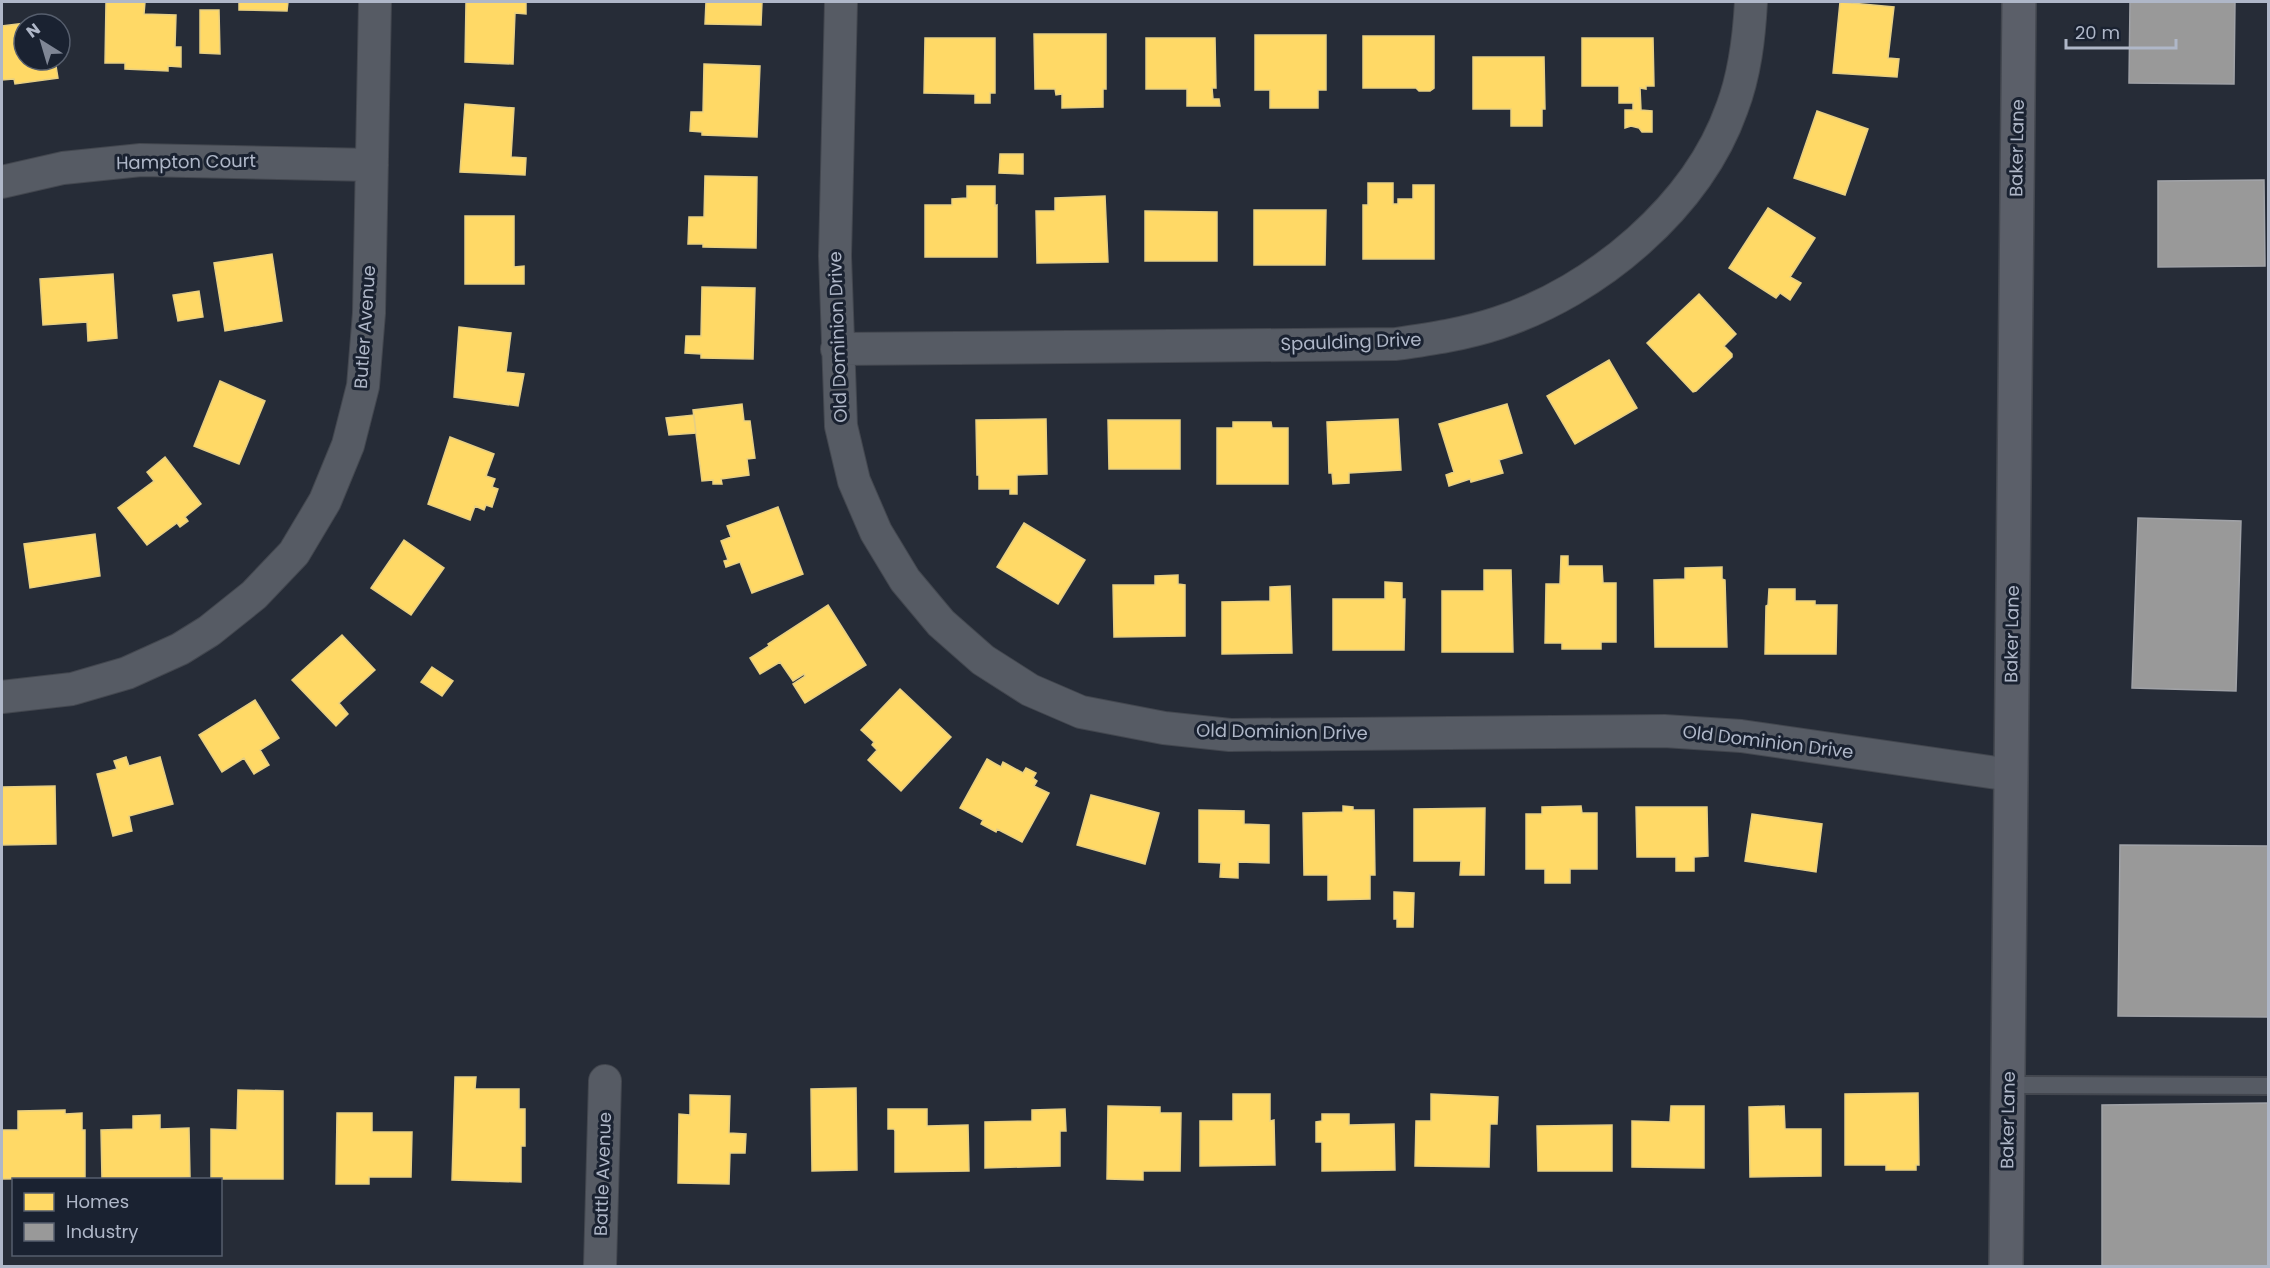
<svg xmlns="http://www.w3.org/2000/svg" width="2270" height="1268" viewBox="0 0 2270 1268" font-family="Poppins,sans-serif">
<rect width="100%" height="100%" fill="#262c37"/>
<!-- homes -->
<path fill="#ffd966" stroke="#e7cf83" stroke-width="1.5" d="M 106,2 L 145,2 L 144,14 L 176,15 L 175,47 L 181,47 L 181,67 L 168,66 L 168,71 L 125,69 L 125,63 L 105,63 Z
M 239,2 L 288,2 L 287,11 L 239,10 Z
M 466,2 L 526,2 L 526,14 L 515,13 L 513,64 L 465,62 Z
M 706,2 L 762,2 L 761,25 L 705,24 Z
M 1840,2 L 1894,7 L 1888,58 L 1899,59 L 1897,77 L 1833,73 Z
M 200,10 L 219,10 L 220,54 L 200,53 Z
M 50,20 L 51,24 L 24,24 L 24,60 L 55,60 L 58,78 L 15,84 L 14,79 L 2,80 L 2,26 Z
M 1034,34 L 1106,34 L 1106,89 L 1103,89 L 1103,107 L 1062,108 L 1062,94 L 1056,95 L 1055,89 L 1035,89 Z
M 1255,35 L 1326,35 L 1326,90 L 1318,90 L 1318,108 L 1270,108 L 1270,90 L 1255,90 Z
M 1363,36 L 1434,36 L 1434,88 L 1430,91 L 1419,91 L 1416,88 L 1363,88 Z
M 925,38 L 995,38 L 995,93 L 990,93 L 990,103 L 975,103 L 975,94 L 924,93 Z
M 1146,38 L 1215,38 L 1216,88 L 1212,88 L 1213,99 L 1219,99 L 1220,106 L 1187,106 L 1187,89 L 1146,89 Z
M 1582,38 L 1653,38 L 1654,86 L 1646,86 L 1646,89 L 1640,88 L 1641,110 L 1652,111 L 1652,132 L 1642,132 L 1639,128 L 1631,126 L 1625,128 L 1625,110 L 1633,110 L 1633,103 L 1619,103 L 1619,86 L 1582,86 Z
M 1473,57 L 1544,57 L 1545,109 L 1542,109 L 1542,126 L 1511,126 L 1511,109 L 1473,109 Z
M 704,64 L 760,66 L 757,137 L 702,135 L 702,132 L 690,131 L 691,112 L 703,112 Z
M 465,104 L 514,108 L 511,157 L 526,158 L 525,175 L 460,172 Z
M 1817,111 L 1868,129 L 1845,195 L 1794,178 Z
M 1000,154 L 1023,154 L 1023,174 L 999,173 Z
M 705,176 L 757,177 L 756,248 L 703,247 L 703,244 L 688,244 L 689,217 L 704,217 Z
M 1368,183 L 1393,183 L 1393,204 L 1398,204 L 1398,199 L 1413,199 L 1413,185 L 1434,185 L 1434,259 L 1363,259 L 1363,205 L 1368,205 Z
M 967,186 L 995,186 L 995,206 L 997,205 L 997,257 L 925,257 L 925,205 L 952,205 L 952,199 L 967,198 Z
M 1105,196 L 1108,262 L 1037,263 L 1036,211 L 1055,211 L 1055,198 Z
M 1768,208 L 1815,238 L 1790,277 L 1801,283 L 1790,300 L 1780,293 L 1776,298 L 1729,268 Z
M 1254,210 L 1326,210 L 1325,265 L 1254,265 Z
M 1145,211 L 1217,212 L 1217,261 L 1145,261 Z
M 465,216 L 514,216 L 514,267 L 524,266 L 524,284 L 465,284 Z
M 272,254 L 282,321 L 225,331 L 214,263 Z
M 113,274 L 117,338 L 88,341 L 87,322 L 43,325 L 40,279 Z
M 702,287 L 755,288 L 753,359 L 701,358 L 701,354 L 685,353 L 686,336 L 701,336 Z
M 199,291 L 203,317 L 178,321 L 173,295 Z
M 1699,294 L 1736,334 L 1724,346 L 1732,354 L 1732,357 L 1696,391 L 1693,392 L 1647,343 Z
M 459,327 L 511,333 L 506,372 L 524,374 L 518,406 L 454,397 Z
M 1609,360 L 1637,408 L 1575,444 L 1547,396 Z
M 220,381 L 265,401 L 239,464 L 194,446 Z
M 742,404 L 744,421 L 750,421 L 755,458 L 747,459 L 749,475 L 721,479 L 722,484 L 713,484 L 713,480 L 702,481 L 693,410 Z
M 1507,404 L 1522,453 L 1499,460 L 1503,473 L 1471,482 L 1470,479 L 1449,486 L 1446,475 L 1454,472 L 1439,424 Z
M 694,415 L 696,433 L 669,435 L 666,418 Z
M 1046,419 L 1047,474 L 1017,475 L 1017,494 L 1010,494 L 1010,489 L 979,489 L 979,475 L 977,475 L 976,420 Z
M 1398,419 L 1401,470 L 1349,473 L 1349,483 L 1333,484 L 1332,473 L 1329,473 L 1327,422 Z
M 1108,420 L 1180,420 L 1180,469 L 1109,469 Z
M 1233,422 L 1271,422 L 1272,428 L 1288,428 L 1288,484 L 1217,484 L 1217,428 L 1233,428 Z
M 450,437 L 494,454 L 486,476 L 495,479 L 492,487 L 498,489 L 492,507 L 486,505 L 484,510 L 475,506 L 470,520 L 428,504 Z
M 165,457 L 201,504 L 185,517 L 188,521 L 180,527 L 177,523 L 147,545 L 118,508 L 154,481 L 147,472 Z
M 778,507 L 803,574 L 752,593 L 740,562 L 726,567 L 724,561 L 728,560 L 721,541 L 731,537 L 727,526 Z
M 1024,523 L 1085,560 L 1058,604 L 997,567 Z
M 95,534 L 100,576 L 30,588 L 24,544 Z
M 404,540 L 444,568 L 411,615 L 371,588 Z
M 1561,556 L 1568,556 L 1568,566 L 1602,566 L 1603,583 L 1616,583 L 1616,642 L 1601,642 L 1601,649 L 1562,649 L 1562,643 L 1545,643 L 1546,584 L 1560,584 Z
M 1722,567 L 1722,579 L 1725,580 L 1727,647 L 1655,647 L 1654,580 L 1685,579 L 1685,568 Z
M 1484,570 L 1511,570 L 1513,652 L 1442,652 L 1442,591 L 1484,591 Z
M 1178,575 L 1178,584 L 1185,585 L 1185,636 L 1114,637 L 1113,585 L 1155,585 L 1155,576 Z
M 1385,582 L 1402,583 L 1402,599 L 1405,599 L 1404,650 L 1333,650 L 1333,599 L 1385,599 Z
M 1290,586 L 1292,653 L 1222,654 L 1222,602 L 1270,601 L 1270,587 Z
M 1769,589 L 1795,589 L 1795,601 L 1815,601 L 1815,605 L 1837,605 L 1836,654 L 1765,654 L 1766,606 L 1768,605 Z
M 828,605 L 866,665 L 805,703 L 793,684 L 805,676 L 804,674 L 793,681 L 780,662 L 760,674 L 750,658 L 769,646 L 768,644 Z
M 342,635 L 375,670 L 339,703 L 348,714 L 336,726 L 292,680 Z
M 432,667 L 453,681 L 442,696 L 421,682 Z
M 900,689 L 951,737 L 901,791 L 868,760 L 877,750 L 872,745 L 874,742 L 861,730 Z
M 255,700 L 279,738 L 260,750 L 269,765 L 254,774 L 244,758 L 222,772 L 199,735 Z
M 126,757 L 129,766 L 160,757 L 173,804 L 129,816 L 132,831 L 113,836 L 97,774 L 117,769 L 114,761 Z
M 987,759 L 1001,767 L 1003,762 L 1023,773 L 1026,768 L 1036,773 L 1033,778 L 1037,781 L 1034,786 L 1049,793 L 1022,842 L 997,829 L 996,832 L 981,824 L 983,820 L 960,808 Z
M 55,786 L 56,844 L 2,845 L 2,787 Z
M 1091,795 L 1159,813 L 1145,864 L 1077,845 Z
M 1343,806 L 1353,807 L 1353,810 L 1374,810 L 1375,875 L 1370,875 L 1370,899 L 1328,900 L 1328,875 L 1304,875 L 1303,813 L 1343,812 Z
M 1581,806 L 1582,813 L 1597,813 L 1597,869 L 1570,869 L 1570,883 L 1545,883 L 1545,869 L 1526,869 L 1526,814 L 1542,814 L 1542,807 Z
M 1636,807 L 1707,807 L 1708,856 L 1694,857 L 1694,871 L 1676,871 L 1676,857 L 1637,857 Z
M 1485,808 L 1484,875 L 1460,875 L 1461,861 L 1414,861 L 1414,809 Z
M 1199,810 L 1244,811 L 1244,824 L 1269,825 L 1269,863 L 1238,862 L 1238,878 L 1220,877 L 1221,863 L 1199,862 Z
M 1752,814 L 1822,824 L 1816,872 L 1745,861 Z
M 1394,892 L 1414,893 L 1413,927 L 1397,927 L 1397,919 L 1394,919 Z
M 455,1077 L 476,1077 L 475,1089 L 519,1089 L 519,1109 L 525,1109 L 525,1146 L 521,1146 L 521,1182 L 452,1180 Z
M 856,1088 L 857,1170 L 812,1171 L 811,1089 Z
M 238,1090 L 283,1091 L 283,1179 L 211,1179 L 211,1129 L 237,1130 Z
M 1918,1093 L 1919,1165 L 1916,1165 L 1916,1170 L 1886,1170 L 1886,1165 L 1845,1165 L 1845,1094 Z
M 1233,1094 L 1270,1094 L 1270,1121 L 1274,1120 L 1275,1165 L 1200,1166 L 1200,1121 L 1233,1121 Z
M 1431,1094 L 1498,1097 L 1497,1124 L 1490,1124 L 1489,1167 L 1415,1166 L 1416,1121 L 1431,1121 Z
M 690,1095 L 730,1096 L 729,1133 L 746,1134 L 745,1153 L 730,1153 L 729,1184 L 678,1183 L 679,1114 L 690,1115 Z
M 1108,1106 L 1160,1107 L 1160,1113 L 1181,1113 L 1180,1171 L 1143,1171 L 1143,1180 L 1107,1179 Z
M 1671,1106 L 1704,1106 L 1704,1168 L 1632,1167 L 1632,1121 L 1670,1122 Z
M 1784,1106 L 1785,1129 L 1821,1129 L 1821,1176 L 1750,1177 L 1749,1107 Z
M 888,1109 L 927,1109 L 927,1126 L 968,1125 L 969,1171 L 895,1172 L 895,1131 L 894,1129 L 888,1129 Z
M 1065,1109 L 1066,1131 L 1060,1131 L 1060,1166 L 985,1168 L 985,1122 L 1032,1121 L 1032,1110 Z
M 65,1110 L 65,1114 L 82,1113 L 82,1130 L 85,1130 L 85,1178 L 2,1179 L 2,1130 L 18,1130 L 18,1111 Z
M 337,1113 L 372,1113 L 372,1132 L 412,1132 L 411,1177 L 369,1177 L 369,1184 L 336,1184 Z
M 1322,1114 L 1349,1114 L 1349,1125 L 1394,1124 L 1395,1170 L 1322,1171 L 1322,1142 L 1316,1142 L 1316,1122 L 1322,1121 Z
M 160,1115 L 160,1129 L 189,1128 L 190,1177 L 102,1179 L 101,1130 L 133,1129 L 133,1116 Z
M 1612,1125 L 1612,1171 L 1538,1171 L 1537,1126 Z"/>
<!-- industry -->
<path fill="#999" stroke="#a0a2a7" stroke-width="1.5" d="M 2130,2 L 2235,2 L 2234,84 L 2129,83 Z
M 2264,180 L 2265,266 L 2158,267 L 2158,181 Z
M 2138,518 L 2241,521 L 2236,691 L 2132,688 Z
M 2120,845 L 2268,846 L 2268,1017 L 2118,1016 Z
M 2268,1103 L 2268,1266 L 2102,1266 L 2102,1105 Z"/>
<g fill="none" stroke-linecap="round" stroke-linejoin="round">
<defs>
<path id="lane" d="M 2009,1085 L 2268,1086"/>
<path id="street" d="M 841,2 L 835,256 L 841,426 L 854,481 L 876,532 L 905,580 L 941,623 L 983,660 L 1030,690 L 1081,712 L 1164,728 L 1230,735 L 1664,731 L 1741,736 L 2011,775
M 2,182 L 63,168 L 141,160 L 372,165
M 837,349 L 1396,344 C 1431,339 1465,334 1498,323 C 1596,291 1697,207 1732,108 C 1745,74 1749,38 1751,2
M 2,697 L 72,689 L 127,673 L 180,649 L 209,631 L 254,595 L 294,553 L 325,501 L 348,445 L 363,386 L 369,313 L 375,2
M 600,1266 L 605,1081"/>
<path id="secondary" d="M 2006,1266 L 2019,2"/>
</defs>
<!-- lane casing -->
<use href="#lane" stroke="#43474f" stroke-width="20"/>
<!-- street casing -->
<use href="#street" stroke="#43474f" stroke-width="34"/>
<!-- secondary casing -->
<use href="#secondary" stroke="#43474f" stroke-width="36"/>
<!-- lane -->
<use href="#lane" stroke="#565b64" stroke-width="16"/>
<!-- street -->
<use href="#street" stroke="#565b64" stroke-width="32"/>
<!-- secondary -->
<use href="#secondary" stroke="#5b5f69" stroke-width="33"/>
</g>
<g text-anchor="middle" stroke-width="6" stroke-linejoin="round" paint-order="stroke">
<!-- street labels -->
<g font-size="18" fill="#afb7c8" stroke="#1a2231">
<text transform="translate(2017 148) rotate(-89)" y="6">Baker Lane</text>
<text transform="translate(186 162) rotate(-1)" y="6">Hampton Court</text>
<text transform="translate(365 327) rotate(-86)" y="6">Butler Avenue</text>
<text transform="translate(838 337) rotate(-92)" y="6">Old Dominion Drive</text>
<text transform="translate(1351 342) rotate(-2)" y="6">Spaulding Drive</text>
<text transform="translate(2012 634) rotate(-89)" y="6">Baker Lane</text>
<text transform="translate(1282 732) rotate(1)" y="6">Old Dominion Drive</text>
<text transform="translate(1768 742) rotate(7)" y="6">Old Dominion Drive</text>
<text transform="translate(2008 1120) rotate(-89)" y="6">Baker Lane</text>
<text transform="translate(603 1174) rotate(-88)" y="6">Battle Avenue</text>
</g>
</g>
<!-- border -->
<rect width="2270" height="1268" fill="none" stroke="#afb7c8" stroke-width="6"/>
<!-- legend -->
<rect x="12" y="1178" width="210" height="78" fill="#1a2231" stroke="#565e6d" stroke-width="1.5"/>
<rect x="24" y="1193" width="30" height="18" fill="#ffd966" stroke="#565e6d" stroke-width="1.5"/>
<text x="66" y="1208" font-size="18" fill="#afb7c8">Homes</text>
<rect x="24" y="1223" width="30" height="18" fill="#999999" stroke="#565e6d" stroke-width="1.5"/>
<text x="66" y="1238" font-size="18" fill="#afb7c8">Industry</text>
<!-- north arrow -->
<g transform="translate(42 42) rotate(323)"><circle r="28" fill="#1a2231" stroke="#565e6d" stroke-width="1.5"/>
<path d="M0-4.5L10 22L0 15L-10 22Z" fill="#7f8695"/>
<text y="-9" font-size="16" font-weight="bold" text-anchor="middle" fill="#afb7c8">N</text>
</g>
<!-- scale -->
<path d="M2066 39v9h110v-9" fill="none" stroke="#afb7c8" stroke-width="3"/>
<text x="2075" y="39" font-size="18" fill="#afb7c8" stroke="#1a2231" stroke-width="4.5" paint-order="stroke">20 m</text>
</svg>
